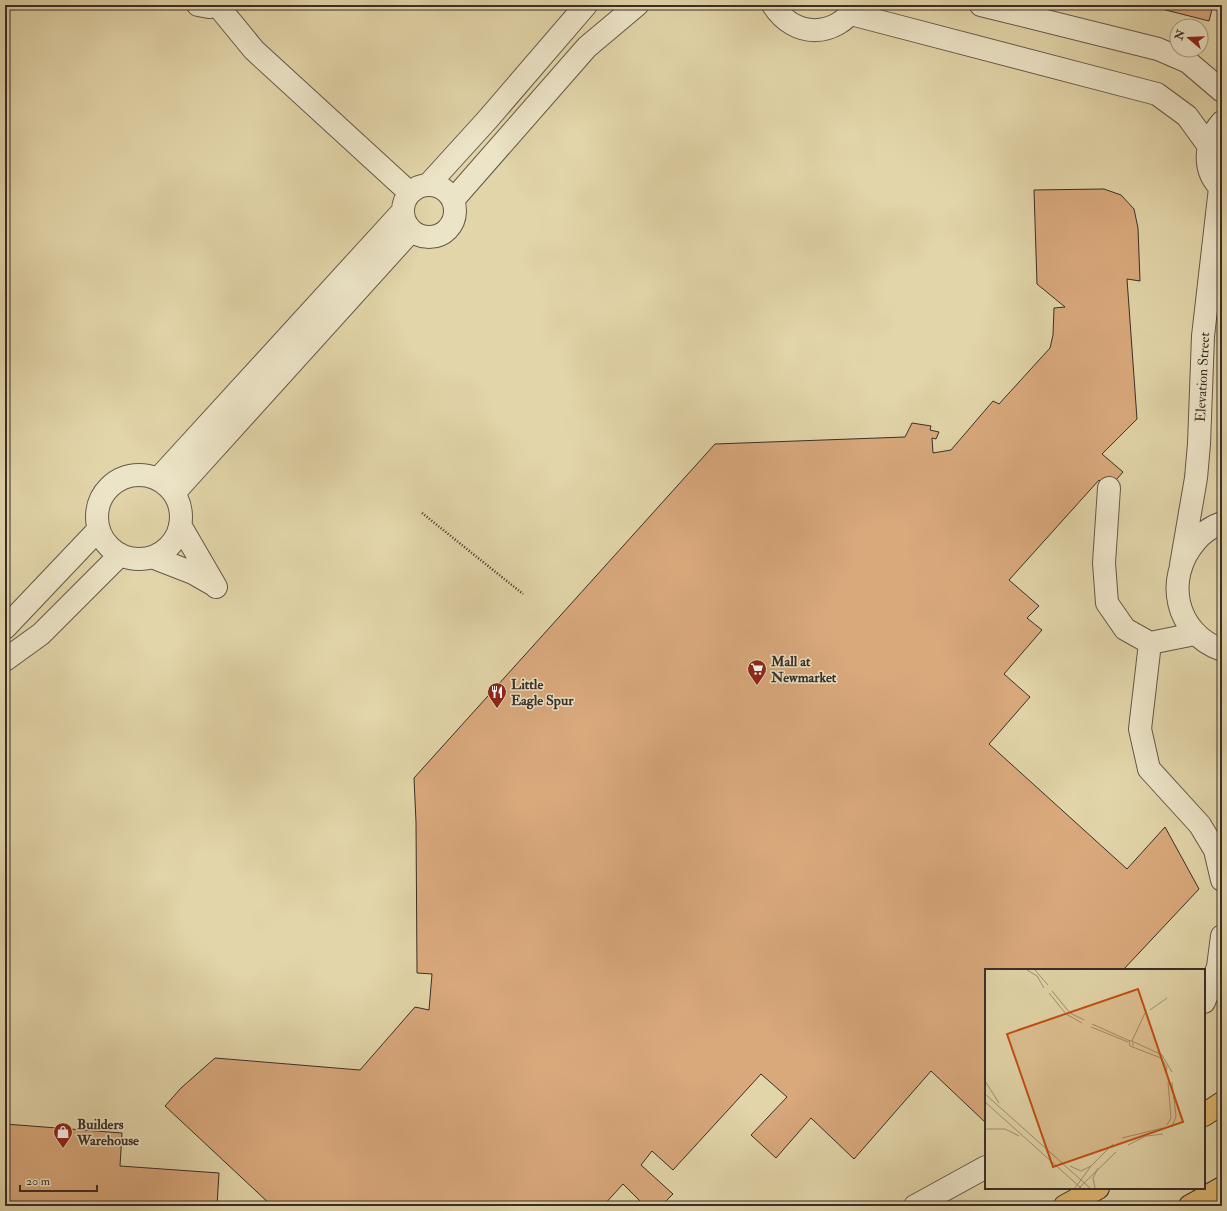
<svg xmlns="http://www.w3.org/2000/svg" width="1227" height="1211" viewBox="0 0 1227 1211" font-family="'IM FELL Double Pica',serif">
<rect width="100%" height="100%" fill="#e2d5a9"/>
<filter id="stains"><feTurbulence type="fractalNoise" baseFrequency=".005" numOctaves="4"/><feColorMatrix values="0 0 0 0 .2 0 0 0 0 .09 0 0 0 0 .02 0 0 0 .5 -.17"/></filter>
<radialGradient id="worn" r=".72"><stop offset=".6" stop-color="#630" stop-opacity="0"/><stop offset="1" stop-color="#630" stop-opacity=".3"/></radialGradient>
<!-- building -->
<path fill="#d9a97c" stroke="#3a2e28" d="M 1146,5 L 1213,5 L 1209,21 Z
M 1104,189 L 1121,195 L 1134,209 L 1138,228 L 1140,281 L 1127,279 L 1137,419 L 1102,454 L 1123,472 L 1109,488 L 1099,480 L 1009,580 L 1039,606 L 1027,618 L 1042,630 L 1004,674 L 1030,697 L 989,744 L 1127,869 L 1165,827 L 1199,889 L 1123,970 L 986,970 L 986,1123 L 931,1071 L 854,1159 L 811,1118 L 776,1158 L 751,1135 L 787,1097 L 761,1074 L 673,1170 L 652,1151 L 641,1165 L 673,1194 L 661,1206 L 645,1206 L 623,1184 L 603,1206 L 272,1206 L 165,1106 L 181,1088 L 215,1058 L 360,1070 L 415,1007 L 429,1010 L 432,974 L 417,973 L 416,822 L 414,778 L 715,444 L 905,437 L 912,423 L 931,426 L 930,430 L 939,432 L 936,439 L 932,438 L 933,453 L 951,450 L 993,401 L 999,404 L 1050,348 L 1053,335 L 1054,308 L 1065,307 L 1037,284 L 1034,190 Z
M 5,1124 L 122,1133 L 120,1166 L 219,1173 L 217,1206 L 5,1206 Z"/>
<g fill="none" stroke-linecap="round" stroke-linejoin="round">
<defs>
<path id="minor" d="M 198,5 L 209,7 L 215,5
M 217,5 L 254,50 L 410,193
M 773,5 C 795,39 835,38 857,5
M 981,5 L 1158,49 L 1188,62 L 1222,91
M 851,14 L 1157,94 L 1187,116 L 1208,145
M 1222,122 C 1205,141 1201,170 1222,189
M 428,185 L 488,119 L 586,5
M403 211a26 26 0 1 1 52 0a26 26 0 1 1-52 0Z
M 453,200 L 587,47 L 637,5
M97 517a42 42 0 1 1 84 0a42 42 0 1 1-84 0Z
M 158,479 L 402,212
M 1109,488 L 1104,563 L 1107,603 L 1125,629 L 1150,643 L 1195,634
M 174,493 L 411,231
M 1222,523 C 1212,526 1201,534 1195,542 C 1164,579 1175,633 1222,650
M 180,525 L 216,587
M 152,557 L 193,573 L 214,585
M 1181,565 L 1196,478 L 1199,444 L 1203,336 L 1220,188
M 5,628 L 98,530
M 1150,643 L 1140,729 L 1149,769 L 1200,825 L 1215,850 L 1222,880
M 5,660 L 41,634 L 120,555
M 1204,1002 L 1218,967 L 1222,936
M 915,1206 L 986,1167"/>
<path id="major" d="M 1204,1115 L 1222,1103
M 1065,1206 L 1098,1188
M 1190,1206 L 1222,1188"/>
</defs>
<!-- minor casing -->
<use href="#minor" stroke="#645848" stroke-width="24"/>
<!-- major casing -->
<use href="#major" stroke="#3a2e28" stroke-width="24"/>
<!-- path -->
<path stroke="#3a2e28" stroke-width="2.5" stroke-dasharray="1 2" stroke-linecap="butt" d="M 422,513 L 523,594"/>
<!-- minor -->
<use href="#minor" stroke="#ece4c7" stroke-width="22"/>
<!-- major -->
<use href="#major" stroke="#e1ba74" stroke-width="22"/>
</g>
<!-- icons -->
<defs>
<symbol id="supermarket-pin" viewBox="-11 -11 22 30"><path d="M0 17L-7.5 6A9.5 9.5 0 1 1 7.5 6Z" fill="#8f2418" stroke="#ece4c7"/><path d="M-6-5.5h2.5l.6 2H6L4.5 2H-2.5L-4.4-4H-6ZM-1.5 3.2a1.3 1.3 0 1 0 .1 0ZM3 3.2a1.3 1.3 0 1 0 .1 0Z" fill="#fff"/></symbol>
<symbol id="restaurant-pin" viewBox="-11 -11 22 30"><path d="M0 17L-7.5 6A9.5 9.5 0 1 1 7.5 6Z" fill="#8f2418" stroke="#ece4c7"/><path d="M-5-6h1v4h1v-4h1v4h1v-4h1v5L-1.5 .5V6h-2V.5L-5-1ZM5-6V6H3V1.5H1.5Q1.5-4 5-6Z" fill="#fff"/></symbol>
<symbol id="shop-pin" viewBox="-11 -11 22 30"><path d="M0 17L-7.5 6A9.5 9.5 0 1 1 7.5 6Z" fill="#8f2418" stroke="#ece4c7"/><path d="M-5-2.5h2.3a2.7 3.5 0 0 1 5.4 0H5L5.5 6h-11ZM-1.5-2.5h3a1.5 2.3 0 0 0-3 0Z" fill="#fff"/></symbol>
</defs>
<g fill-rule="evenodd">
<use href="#supermarket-pin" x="746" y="658" width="22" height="30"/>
<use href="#restaurant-pin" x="486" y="681" width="22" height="30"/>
<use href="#shop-pin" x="52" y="1121" width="22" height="30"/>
</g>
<g text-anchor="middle" stroke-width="3" stroke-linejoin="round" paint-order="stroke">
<!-- street labels -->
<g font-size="14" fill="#3a2e28" stroke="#ece4c7">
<text transform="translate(1202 377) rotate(-87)" y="5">Elevation Street</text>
</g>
<!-- poi labels -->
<g font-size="14" font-weight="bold" fill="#3a2e28" stroke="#ece4c7" text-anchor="start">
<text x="771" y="666">Mall at<tspan x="771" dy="16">Newmarket</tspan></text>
<text x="511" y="689">Little<tspan x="511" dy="16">Eagle Spur</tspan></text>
<text x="77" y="1129">Builders<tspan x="77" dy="16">Warehouse</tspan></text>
</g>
</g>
<!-- overview -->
<g transform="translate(985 969)">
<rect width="220" height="220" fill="#e2d5a9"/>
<path fill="none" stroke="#9f9275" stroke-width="1" d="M 42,1 L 52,7 L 59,19M 50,1 L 63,16M 67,22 L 85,44 L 99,51M 64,24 L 81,45 L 97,54M 165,41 L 182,29M 107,55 L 145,72M 106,58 L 143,73M 147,72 L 160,44M 149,73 L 177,86 L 187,103M 148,77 L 148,72 L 144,72 L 145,77 L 176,89 L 182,98 L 181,104M 0,112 L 14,134M 0,125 L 105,219M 0,133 L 96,219M 182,156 L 186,149 L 183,113M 187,158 L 191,147 L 187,113M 0,160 L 20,160 L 34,167M 137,169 L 178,159M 143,176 L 161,167 L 178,165M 85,197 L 96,202 L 106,197M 90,219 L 106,197 L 128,175M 94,219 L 131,183M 110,219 L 108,209 L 113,199"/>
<path fill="#c55012" fill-opacity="0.15" stroke="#c55012" stroke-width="2" d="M 153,20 L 198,153 L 68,198 L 22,65 Z"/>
<rect width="220" height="220" fill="none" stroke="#3a2e28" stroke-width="2"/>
</g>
<!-- margin -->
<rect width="1227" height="1211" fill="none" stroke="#e2d5a9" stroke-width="20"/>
<rect x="6" y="6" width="1215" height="1199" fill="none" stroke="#3a2e28" stroke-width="2"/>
<rect x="10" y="10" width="1207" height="1191" fill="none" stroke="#3a2e28"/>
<!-- north arrow -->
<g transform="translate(1189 38) rotate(289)"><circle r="19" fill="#ece4c7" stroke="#a59b87"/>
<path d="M0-3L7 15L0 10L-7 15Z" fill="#8f2418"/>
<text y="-6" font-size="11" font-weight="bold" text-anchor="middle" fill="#3a2e28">N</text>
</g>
<!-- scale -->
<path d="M20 1185v6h77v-6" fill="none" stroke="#3a2e28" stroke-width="2"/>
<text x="26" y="1185" font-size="12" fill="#3a2e28" stroke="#ece4c7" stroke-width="3" paint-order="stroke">20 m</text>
<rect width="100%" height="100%" filter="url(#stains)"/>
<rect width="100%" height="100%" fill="url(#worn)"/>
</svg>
